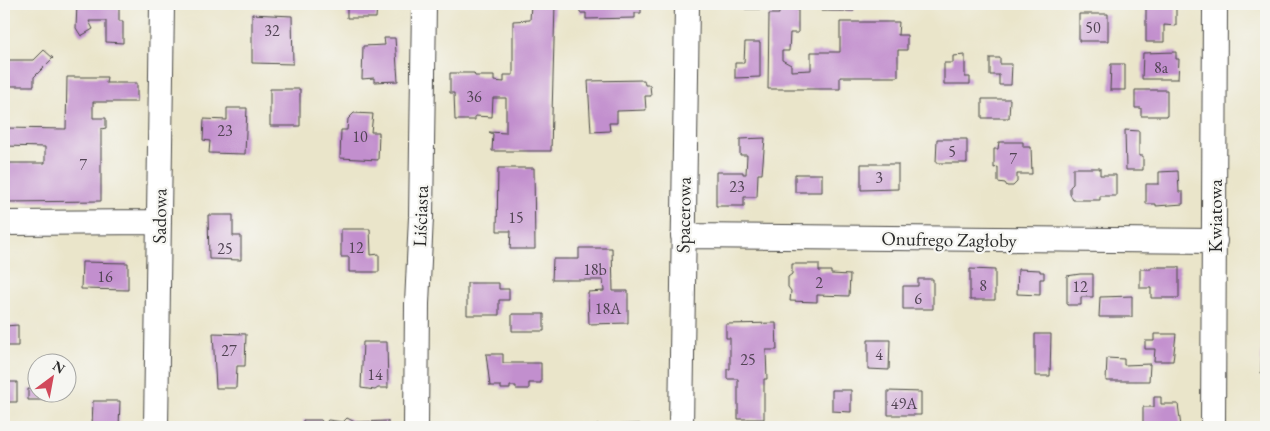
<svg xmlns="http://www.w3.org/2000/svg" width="1270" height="431" viewBox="0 0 1270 431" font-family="'EB Garamond',serif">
<rect width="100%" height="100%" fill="#f6f6f2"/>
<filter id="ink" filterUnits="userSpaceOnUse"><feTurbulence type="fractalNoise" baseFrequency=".02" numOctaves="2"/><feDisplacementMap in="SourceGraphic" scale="10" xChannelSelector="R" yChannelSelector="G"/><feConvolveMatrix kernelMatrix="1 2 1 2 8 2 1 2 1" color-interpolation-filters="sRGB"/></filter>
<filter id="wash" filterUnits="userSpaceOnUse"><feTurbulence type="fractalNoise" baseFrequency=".0096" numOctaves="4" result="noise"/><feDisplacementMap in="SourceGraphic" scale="20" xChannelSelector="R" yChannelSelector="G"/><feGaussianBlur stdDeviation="1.12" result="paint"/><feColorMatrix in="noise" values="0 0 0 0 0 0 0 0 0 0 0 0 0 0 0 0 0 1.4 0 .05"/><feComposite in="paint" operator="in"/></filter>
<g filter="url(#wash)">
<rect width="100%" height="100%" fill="#eae5ca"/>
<g id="blocks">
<!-- building -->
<path fill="#c28fce" d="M 77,4 L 119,4 L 119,21 L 123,21 L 123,43 L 106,42 L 106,21 L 89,21 L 93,29 L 81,36 L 76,28 Z
M 347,4 L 377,4 L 376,18 L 347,18 Z
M 531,4 L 555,4 L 551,151 L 492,151 L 493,134 L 489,132 L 506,133 L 506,98 L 493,98 L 492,117 L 475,116 L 475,120 L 455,120 L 454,93 L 450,93 L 450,73 L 474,73 L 475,76 L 494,76 L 494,81 L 504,82 L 504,75 L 513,75 L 513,21 L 530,20 Z
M 580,4 L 641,4 L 641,13 L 635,13 L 635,18 L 586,19 L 586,13 L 580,13 Z
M 745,4 L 760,4 L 760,9 L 745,9 Z
M 779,4 L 798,4 L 798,33 L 790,33 L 789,51 L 782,51 L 782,60 L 791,65 L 791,71 L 811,70 L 811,52 L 840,52 L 840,22 L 899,22 L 898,35 L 907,35 L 907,50 L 898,50 L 898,77 L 840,77 L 840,89 L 768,89 L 769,14 L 779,14 Z
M 821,4 L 840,4 L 840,11 L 821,11 Z
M 841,4 L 854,4 L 854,11 L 841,11 Z
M 1146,4 L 1181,4 L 1181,6 L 1176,6 L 1176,26 L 1164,25 L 1164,42 L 1146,42 Z
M 252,14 L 292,16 L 293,64 L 252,63 Z
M 1079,14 L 1108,14 L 1108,41 L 1079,41 Z
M 384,38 L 395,38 L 398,81 L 374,82 L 374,78 L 362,79 L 363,46 L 385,45 Z
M 745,42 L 760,42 L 760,77 L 735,78 L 735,63 L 744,63 Z
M 44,50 L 53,58 L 34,77 L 34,86 L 4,86 L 4,60 L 34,60 Z
M 1176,52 L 1176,59 L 1179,59 L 1178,79 L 1142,79 L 1143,53 Z
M 965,55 L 965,77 L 970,77 L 970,84 L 944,84 L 944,63 L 953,63 L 953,56 Z
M 990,58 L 1000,58 L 1000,64 L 1012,64 L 1011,85 L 999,85 L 999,75 L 990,75 Z
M 1111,64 L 1125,64 L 1125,90 L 1110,90 Z
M 67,77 L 107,77 L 106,83 L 137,83 L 137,102 L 93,102 L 93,118 L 106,118 L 106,128 L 101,129 L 101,201 L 4,202 L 4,180 L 8,180 L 8,163 L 45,163 L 45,147 L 4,146 L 4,128 L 66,129 Z
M 644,80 L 645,85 L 650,85 L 651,96 L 645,96 L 646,110 L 617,111 L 617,123 L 609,123 L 610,131 L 591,132 L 588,81 Z
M 270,89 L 300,89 L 300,126 L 270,126 Z
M 1135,90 L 1167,90 L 1167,116 L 1141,116 L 1141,108 L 1135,108 Z
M 982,99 L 1010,99 L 1009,118 L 982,118 Z
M 227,108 L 247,108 L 245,154 L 209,153 L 210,141 L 203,140 L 204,119 L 227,120 Z
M 354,113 L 373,114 L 371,132 L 379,132 L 378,160 L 340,158 L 341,130 L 347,130 L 348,119 Z
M 1125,130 L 1139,131 L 1139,156 L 1143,156 L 1143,170 L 1126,170 Z
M 765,138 L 762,174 L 758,174 L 757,197 L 744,197 L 744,206 L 716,206 L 716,172 L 743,172 L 743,174 L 746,174 L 747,155 L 740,155 L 740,139 Z
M 937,139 L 967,139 L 967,163 L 936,163 Z
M 999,142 L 1023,142 L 1023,147 L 1031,147 L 1032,174 L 1017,174 L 1017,182 L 1013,186 L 1007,186 L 1005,183 L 998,182 L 998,167 L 994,168 L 994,149 L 998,149 Z
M 861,164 L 898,164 L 898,189 L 861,190 Z
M 498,168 L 534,168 L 535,249 L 510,249 L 511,231 L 497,231 Z
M 1073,168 L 1100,168 L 1100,175 L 1116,175 L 1116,196 L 1100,196 L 1100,200 L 1073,200 L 1070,194 L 1070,187 L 1073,184 Z
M 1178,171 L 1179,192 L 1183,192 L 1183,204 L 1156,206 L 1156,204 L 1146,204 L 1146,184 L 1159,184 L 1159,172 Z
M 795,174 L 822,174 L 822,192 L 795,192 Z
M 208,215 L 233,215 L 233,236 L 241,236 L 241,260 L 209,259 Z
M 341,229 L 370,229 L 371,255 L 379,254 L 379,272 L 349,272 L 349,257 L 341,257 Z
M 579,248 L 612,248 L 613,291 L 628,291 L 628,323 L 589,324 L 588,292 L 604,291 L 603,280 L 552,280 L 553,259 L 579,259 Z
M 82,262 L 128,263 L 128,290 L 81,289 Z
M 792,264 L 819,264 L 819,271 L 831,271 L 831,274 L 850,275 L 849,296 L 817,295 L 817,302 L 790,301 L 791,291 L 788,287 L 788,277 L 792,274 Z
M 1151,267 L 1179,267 L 1179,298 L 1151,298 L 1151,288 L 1140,288 L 1140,269 L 1151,269 Z
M 970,269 L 995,270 L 995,300 L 970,300 Z
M 1018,269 L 1040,270 L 1040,272 L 1044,272 L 1044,279 L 1040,279 L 1040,295 L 1017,294 Z
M 1080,274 L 1093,274 L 1093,297 L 1081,297 L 1081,305 L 1067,305 L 1067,276 Z
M 918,279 L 933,279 L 933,309 L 903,309 L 903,286 L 918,286 Z
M 467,283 L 499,283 L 499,289 L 509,289 L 509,300 L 499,300 L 499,315 L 467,315 Z
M 1132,296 L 1132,317 L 1099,317 L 1100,297 Z
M 512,314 L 544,314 L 544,331 L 512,331 Z
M 776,323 L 777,350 L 766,350 L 767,379 L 764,379 L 764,419 L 738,419 L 738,379 L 727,379 L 727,369 L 730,369 L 730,338 L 726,338 L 726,324 Z
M 18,325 L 18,346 L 5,346 L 5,326 Z
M 213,333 L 246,334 L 245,366 L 237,366 L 236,388 L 216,388 Z
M 1035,334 L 1051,334 L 1050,376 L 1035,376 Z
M 1154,334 L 1176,334 L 1173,361 L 1154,361 L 1155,349 L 1145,349 L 1145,341 L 1154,341 Z
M 1262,339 L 1266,339 L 1266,373 L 1261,373 Z
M 868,340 L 890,340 L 889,370 L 868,369 Z
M 363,342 L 387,342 L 388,388 L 378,388 L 375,390 L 361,388 Z
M 486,354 L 503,354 L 503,363 L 541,363 L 541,383 L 529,383 L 529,389 L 516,389 L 516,386 L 510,386 L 510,389 L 501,389 L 501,386 L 490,386 Z
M 1107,358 L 1124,359 L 1124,365 L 1150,364 L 1149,381 L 1106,381 Z
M 5,382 L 17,382 L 17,402 L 4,402 Z
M 28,389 L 38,389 L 38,394 L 49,394 L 49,400 L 28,400 Z
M 832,390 L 851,390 L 851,412 L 832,411 Z
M 888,391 L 921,392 L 921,415 L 888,415 Z
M 1154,397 L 1161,397 L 1161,404 L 1178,404 L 1181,427 L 1143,427 L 1143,407 L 1154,407 Z
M 93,401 L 120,401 L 119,427 L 92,427 Z
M 347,418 L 355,422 L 388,421 L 388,427 L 303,427 L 303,420 L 321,420 L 324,424 L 328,420 L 343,422 Z
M 640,424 L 640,427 L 597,427 L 597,425 Z"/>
</g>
</g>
<g filter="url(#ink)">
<use href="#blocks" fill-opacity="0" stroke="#484743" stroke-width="1"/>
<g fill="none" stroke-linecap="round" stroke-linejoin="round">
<defs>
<path id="minor" d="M 4,223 L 159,222
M 683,236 L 1215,241
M 156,427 L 162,4
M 416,427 L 417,304 L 421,217 L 424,4
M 681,427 L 687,4
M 1213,427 L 1215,4"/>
</defs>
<!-- minor casing -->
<use href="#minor" stroke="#484743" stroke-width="26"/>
<!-- minor -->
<use href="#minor" stroke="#fff" stroke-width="24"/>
</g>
</g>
<g text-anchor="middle" stroke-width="4.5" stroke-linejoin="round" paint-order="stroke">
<!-- number labels -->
<g font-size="16" fill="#514454">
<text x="1093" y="33">50</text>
<text x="272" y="36">32</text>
<text x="1161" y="73">8a</text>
<text x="474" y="102">36</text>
<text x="225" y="136">23</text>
<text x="360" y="142">10</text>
<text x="952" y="157">5</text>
<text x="1013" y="164">7</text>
<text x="83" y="170">7</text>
<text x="879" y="183">3</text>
<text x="737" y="192">23</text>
<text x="516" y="223">15</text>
<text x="356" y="253">12</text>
<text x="225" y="254">25</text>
<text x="595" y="275">18b</text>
<text x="105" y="282">16</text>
<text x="819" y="288">2</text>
<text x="983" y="291">8</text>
<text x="1080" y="292">12</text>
<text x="918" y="304">6</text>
<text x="608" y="314">18A</text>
<text x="229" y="356">27</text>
<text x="879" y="360">4</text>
<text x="748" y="365">25</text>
<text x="375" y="380">14</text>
<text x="904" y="409">49A</text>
</g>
<!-- street labels -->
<g font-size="19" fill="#2b2b2b" stroke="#f6f6f2">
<text transform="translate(683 215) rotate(-89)" y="7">Spacerowa</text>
<text transform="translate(159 216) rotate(-89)" y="7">Sadowa</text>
<text transform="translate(420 216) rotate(-88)" y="7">Liściasta</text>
<text transform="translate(1215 216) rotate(-90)" y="7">Kwiatowa</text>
<text transform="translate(949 239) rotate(1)" y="7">Onufrego Zagłoby</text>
</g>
</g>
<!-- margin -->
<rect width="1270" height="431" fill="none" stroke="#f6f6f2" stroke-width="20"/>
<!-- north arrow -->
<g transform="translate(52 378) rotate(32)"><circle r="24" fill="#f6f6f2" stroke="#a5a5a2"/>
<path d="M0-4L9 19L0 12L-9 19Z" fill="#d1495b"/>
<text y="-8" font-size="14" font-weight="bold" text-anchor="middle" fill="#2b2b2b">N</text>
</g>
</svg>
